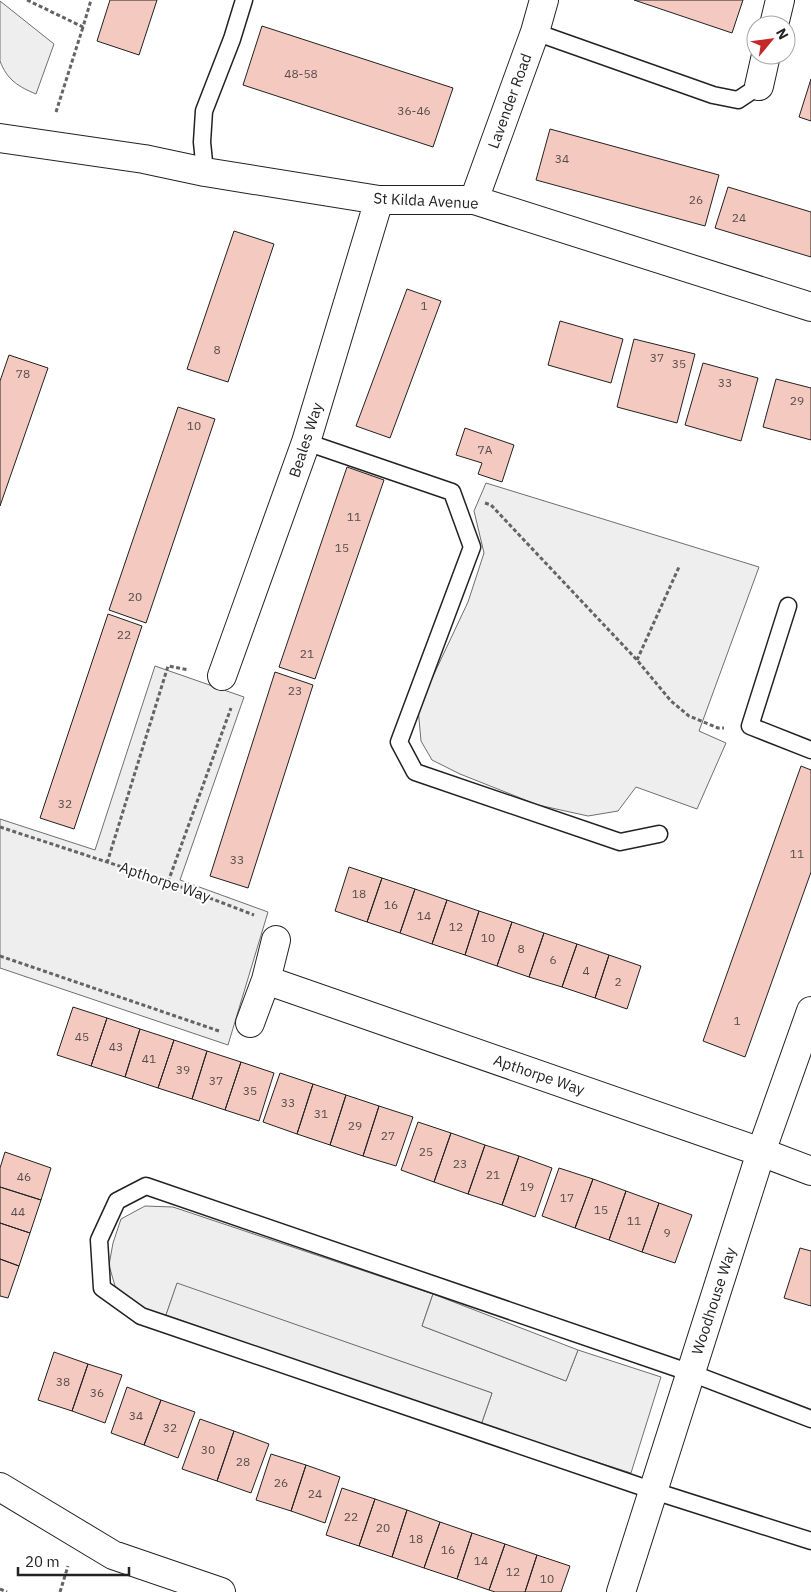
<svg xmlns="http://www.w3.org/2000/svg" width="811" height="1592" viewBox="0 0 811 1592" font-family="'IBM Plex Sans',sans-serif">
<rect width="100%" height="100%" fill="#fff"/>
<!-- green -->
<path fill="#eee" stroke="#6f6f6f" d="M 0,1 L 54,44 L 36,94 C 19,87 7,80 0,61 Z
M 486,483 L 759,567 L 699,731 L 726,743 L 697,809 L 636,787 L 618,811 L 588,816 L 538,805 L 460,774 L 432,760 L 421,741 L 418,708 L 468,602 L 484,553 L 474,511 Z
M 155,666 L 244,697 L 180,880 L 268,912 L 228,1045 L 0,968 L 0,819 L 95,850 Z
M 145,1206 L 173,1207 L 433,1294 L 422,1326 L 566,1381 L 578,1350 L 661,1377 L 631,1473 L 481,1425 L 492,1393 L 177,1284 L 166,1315 L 142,1309 L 115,1286 L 109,1265 L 113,1243 L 121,1219 Z"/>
<!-- parking -->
<path fill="#ededed" stroke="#6f6f6f" d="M 177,1283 L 492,1393 L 481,1425 L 166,1315 Z
M 433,1294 L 578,1350 L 566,1381 L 422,1326 Z"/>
<!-- building -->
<path fill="#f3c9c0" stroke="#222" d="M 110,0 L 157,0 L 139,55 L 97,41 Z
M 634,0 L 743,0 L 732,33 Z
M 262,26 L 453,88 L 433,147 L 243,85 Z
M 811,79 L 811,121 L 799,117 Z
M 550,129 L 719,175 L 705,226 L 536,180 Z
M 728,187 L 811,212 L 811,257 L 715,228 Z
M 234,231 L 274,244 L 228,382 L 187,369 Z
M 407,289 L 441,301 L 390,438 L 356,426 Z
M 560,321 L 623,339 L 611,383 L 548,365 Z
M 634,339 L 695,354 L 677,423 L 617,407 Z
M 9,355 L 48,368 L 0,506 L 0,381 Z
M 703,363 L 758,378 L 741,441 L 685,425 Z
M 776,379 L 811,388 L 811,440 L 763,427 Z
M 178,407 L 215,419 L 146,623 L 109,610 Z
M 465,428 L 514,445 L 502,482 L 478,474 L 482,463 L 456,455 Z
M 347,467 L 384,480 L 315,679 L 279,667 Z
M 108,614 L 142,626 L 74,829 L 40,818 Z
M 275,672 L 313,685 L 248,888 L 210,876 Z
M 801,766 L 811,770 L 811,872 L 745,1057 L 703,1041 Z
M 349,867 L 382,878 L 367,922 L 335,911 Z
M 382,878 L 415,889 L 400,933 L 367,922 Z
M 415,889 L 447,900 L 432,944 L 400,933 Z
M 447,900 L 479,911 L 465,955 L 432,944 Z
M 479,911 L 512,922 L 497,966 L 465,955 Z
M 512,922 L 544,933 L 529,977 L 497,966 Z
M 544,933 L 577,944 L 562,987 L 529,977 Z
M 577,944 L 609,955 L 595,998 L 562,987 Z
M 609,955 L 641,966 L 627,1009 L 595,998 Z
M 73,1007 L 107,1018 L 91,1066 L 57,1055 Z
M 107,1018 L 140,1029 L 125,1077 L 91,1066 Z
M 140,1029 L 174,1040 L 158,1088 L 125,1077 Z
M 174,1040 L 207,1051 L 192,1099 L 158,1088 Z
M 207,1051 L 241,1062 L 225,1110 L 192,1099 Z
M 241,1062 L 274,1073 L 259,1121 L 225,1110 Z
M 280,1073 L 313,1084 L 297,1134 L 263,1122 Z
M 313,1084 L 346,1095 L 330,1145 L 297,1134 Z
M 346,1095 L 379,1106 L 363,1156 L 330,1145 Z
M 379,1106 L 413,1117 L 396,1166 L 363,1156 Z
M 418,1122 L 451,1133 L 434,1182 L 401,1170 Z
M 451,1133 L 485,1145 L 468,1194 L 434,1182 Z
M 485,1145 L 519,1156 L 502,1205 L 468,1194 Z
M 5,1152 L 51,1168 L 41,1200 L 0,1187 L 0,1168 Z
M 519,1156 L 552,1168 L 535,1217 L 502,1205 Z
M 559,1168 L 593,1179 L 575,1228 L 542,1216 Z
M 593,1179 L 626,1191 L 609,1240 L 575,1228 Z
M 0,1187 L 41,1200 L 30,1233 L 0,1223 Z
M 626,1191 L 659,1203 L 642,1252 L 609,1240 Z
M 659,1203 L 692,1215 L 675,1263 L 642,1252 Z
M 0,1223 L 30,1233 L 19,1266 L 0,1259 Z
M 800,1248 L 811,1251 L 811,1306 L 784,1298 Z
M 0,1259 L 19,1266 L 8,1298 L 0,1296 Z
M 54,1352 L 88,1364 L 72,1411 L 38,1400 Z
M 88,1364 L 122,1375 L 105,1423 L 72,1411 Z
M 127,1387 L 161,1400 L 144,1445 L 111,1433 Z
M 161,1400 L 195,1412 L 178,1458 L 144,1445 Z
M 200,1419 L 234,1431 L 217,1481 L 182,1469 Z
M 234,1431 L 269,1444 L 251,1493 L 217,1481 Z
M 271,1454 L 306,1465 L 291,1511 L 256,1500 Z
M 306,1465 L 340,1477 L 325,1523 L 291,1511 Z
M 342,1488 L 375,1499 L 359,1546 L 326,1535 Z
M 375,1499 L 407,1510 L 392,1557 L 359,1546 Z
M 407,1510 L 440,1522 L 424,1568 L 392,1557 Z
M 440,1522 L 472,1533 L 457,1579 L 424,1568 Z
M 472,1533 L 505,1544 L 489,1590 L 457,1579 Z
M 505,1544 L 537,1555 L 525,1592 L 495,1592 L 489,1590 Z
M 537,1555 L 570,1566 L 561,1592 L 525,1592 Z"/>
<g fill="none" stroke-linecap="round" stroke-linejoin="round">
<defs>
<path id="lane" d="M 535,32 L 713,95 L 738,100 L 759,86
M 205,172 L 202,142 L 204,111 L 232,39 L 244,0
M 306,442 L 452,492 L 472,547 L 399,742 L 415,772 L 620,842 L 659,834
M 788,606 L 750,726 L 811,750
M 811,1419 L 691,1373 L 146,1186 L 117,1201 L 99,1240 L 102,1288 L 141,1316 L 654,1491 L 811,1541"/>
<path id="street" d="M 774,25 L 780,0
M 759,86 L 766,55
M 0,138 L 144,159 L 205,172 L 379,200 L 474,200 L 811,307
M 474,200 L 535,32 L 544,0
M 222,676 L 306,442 L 379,200
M 266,980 L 761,1152 L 811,1171
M 250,1023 L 266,980 L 276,940
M 0,1487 L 113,1555 L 221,1592
M 621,1592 L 761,1152 L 811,1011"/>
</defs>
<!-- lane casing -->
<use href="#lane" stroke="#222" stroke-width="19"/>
<!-- street casing -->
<use href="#street" stroke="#222" stroke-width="30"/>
<!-- path -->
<path stroke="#646464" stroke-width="3" stroke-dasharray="4 2.5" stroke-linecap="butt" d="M 27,0 L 83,27 L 91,0
M 56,112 L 83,27
M 485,503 L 491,505 L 637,660 L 671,701 L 689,716 L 718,728 L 724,728
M 637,660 L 679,567
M 0,827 L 168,882 L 254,915
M 107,863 L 168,666 L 189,670
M 168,882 L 231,708
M 0,956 L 219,1031
M 0,1589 L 7,1592
M 60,1592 L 68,1566"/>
<!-- lane -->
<use href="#lane" stroke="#fff" stroke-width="16"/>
<!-- street -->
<use href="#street" stroke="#fff" stroke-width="28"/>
</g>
<g text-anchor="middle" stroke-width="4" stroke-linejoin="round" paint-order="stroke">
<!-- number labels -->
<g font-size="12" fill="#564c4a">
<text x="301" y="78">48-58</text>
<text x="414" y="115">36-46</text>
<text x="562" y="163">34</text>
<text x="696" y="204">26</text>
<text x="739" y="222">24</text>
<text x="424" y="310">1</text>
<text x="217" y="354">8</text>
<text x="657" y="362">37</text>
<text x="679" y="368">35</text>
<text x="23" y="378">78</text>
<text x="725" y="387">33</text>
<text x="797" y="405">29</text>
<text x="194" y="430">10</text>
<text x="485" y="454">7A</text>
<text x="354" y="521">11</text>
<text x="342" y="552">15</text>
<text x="135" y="601">20</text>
<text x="124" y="639">22</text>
<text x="307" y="658">21</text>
<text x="295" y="695">23</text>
<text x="65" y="808">32</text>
<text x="797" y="858">11</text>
<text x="237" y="864">33</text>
<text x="359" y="898">18</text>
<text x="391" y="909">16</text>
<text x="424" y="920">14</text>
<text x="456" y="931">12</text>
<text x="488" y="942">10</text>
<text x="521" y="953">8</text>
<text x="553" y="964">6</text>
<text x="586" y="975">4</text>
<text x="618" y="986">2</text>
<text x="737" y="1025">1</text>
<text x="82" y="1041">45</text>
<text x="116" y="1051">43</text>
<text x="149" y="1063">41</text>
<text x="183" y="1074">39</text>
<text x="216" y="1085">37</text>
<text x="250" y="1095">35</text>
<text x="288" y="1107">33</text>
<text x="321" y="1118">31</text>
<text x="355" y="1130">29</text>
<text x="388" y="1140">27</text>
<text x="426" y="1156">25</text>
<text x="460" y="1168">23</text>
<text x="493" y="1179">21</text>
<text x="24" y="1181">46</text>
<text x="527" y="1191">19</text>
<text x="567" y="1202">17</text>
<text x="601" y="1214">15</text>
<text x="18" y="1216">44</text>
<text x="634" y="1225">11</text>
<text x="667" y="1237">9</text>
<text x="63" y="1386">38</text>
<text x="97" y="1397">36</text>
<text x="136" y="1420">34</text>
<text x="170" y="1432">32</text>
<text x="208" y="1454">30</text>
<text x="243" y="1466">28</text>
<text x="281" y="1487">26</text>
<text x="315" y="1498">24</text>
<text x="351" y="1521">22</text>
<text x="383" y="1532">20</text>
<text x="416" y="1543">18</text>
<text x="448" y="1554">16</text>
<text x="481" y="1565">14</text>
<text x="513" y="1576">12</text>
<text x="547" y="1583">10</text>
</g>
<!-- street labels -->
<g font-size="15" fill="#222" stroke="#fff">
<text transform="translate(510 101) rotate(-70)" y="5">Lavender Road</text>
<text transform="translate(426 201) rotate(3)" y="5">St Kilda Avenue</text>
<text transform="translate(306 440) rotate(-72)" y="5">Beales Way</text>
<text transform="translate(165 882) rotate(19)" y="5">Apthorpe Way</text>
<text transform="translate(539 1075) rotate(19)" y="5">Apthorpe Way</text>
<text transform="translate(714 1301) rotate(-72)" y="5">Woodhouse Way</text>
</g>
</g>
<!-- north arrow -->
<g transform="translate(771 40) rotate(61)"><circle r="24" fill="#ffffff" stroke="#a7a7a7"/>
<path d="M0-4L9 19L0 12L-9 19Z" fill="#c62828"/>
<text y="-8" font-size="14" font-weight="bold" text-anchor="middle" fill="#222222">N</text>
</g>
<!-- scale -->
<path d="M18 1567v8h111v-8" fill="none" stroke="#222222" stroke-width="2.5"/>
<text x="25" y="1567" font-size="15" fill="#222222" stroke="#ffffff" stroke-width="4" paint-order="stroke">20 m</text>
</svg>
